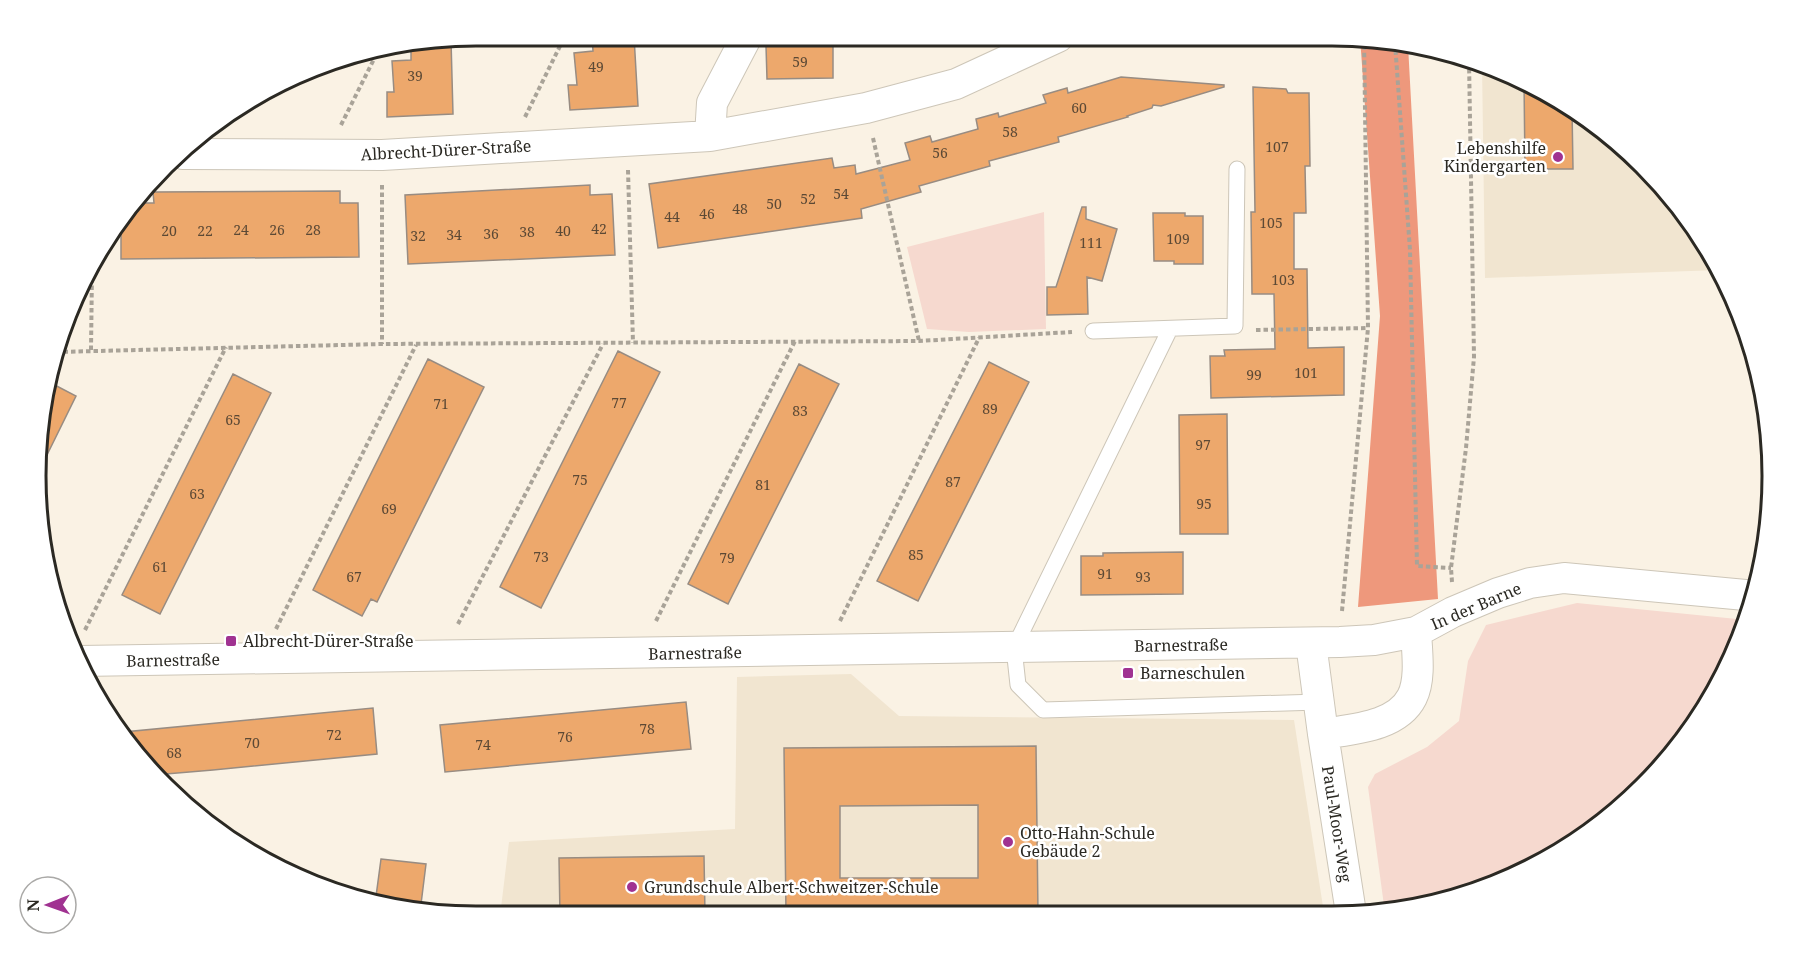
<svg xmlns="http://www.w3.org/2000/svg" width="1809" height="953" viewBox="0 0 1809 953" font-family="'Noto Serif',serif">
<rect width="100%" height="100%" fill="#faf2e4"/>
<!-- built -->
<path fill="#f1e5d0" d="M 1482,64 L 1528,82 L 1601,127 L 1664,186 L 1714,257 L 1720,270 L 1485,278 Z
M 851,674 L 899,716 L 1294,720 L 1324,913 L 500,916 L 509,842 L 735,829 L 737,677 Z"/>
<!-- green -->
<path fill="#f6d9cf" d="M 1044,212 L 1046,329 L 969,332 L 927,329 L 907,247 Z
M 1577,603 L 1747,620 L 1727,672 L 1664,767 L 1600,826 L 1501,883 L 1385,913 L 1368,787 L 1375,774 L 1427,747 L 1459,721 L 1468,661 L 1486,625 Z"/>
<!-- forest -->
<path fill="#ee987c" d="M 1360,37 L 1408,45 L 1438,599 L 1358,607 L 1380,316 Z"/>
<!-- building -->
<path fill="#eda86c" stroke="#988c82" stroke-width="1.5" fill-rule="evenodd" d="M 592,36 L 634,36 L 638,106 L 570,110 L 568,85 L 577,85 L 574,53 L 593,51 Z
M 785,36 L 833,36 L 833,78 L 767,79 L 766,46 L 786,45 Z
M 451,40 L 453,114 L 387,117 L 387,92 L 394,92 L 392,61 L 411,60 L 411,47 Z
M 1121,77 L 1224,85 L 1224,87 L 1161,106 L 1153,105 L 1152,108 L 1127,116 L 1128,117 L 1058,137 L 1059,142 L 989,161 L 990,166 L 919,186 L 921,192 L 861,209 L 862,218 L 658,248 L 649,184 L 832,158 L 834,168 L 855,165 L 856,174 L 910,160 L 905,143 L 930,136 L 932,142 L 978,129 L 976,119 L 998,113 L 999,117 L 1046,103 L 1043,95 L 1067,88 L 1068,93 Z
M 1524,80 L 1572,109 L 1573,169 L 1525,169 Z
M 1253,87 L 1286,89 L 1288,93 L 1309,93 L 1310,166 L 1305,166 L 1306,213 L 1294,213 L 1294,269 L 1307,269 L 1308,348 L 1344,347 L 1344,395 L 1211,398 L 1210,356 L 1225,356 L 1224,350 L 1275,349 L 1274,294 L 1252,294 L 1251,212 L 1255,212 Z
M 590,185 L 590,195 L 612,194 L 615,255 L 408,264 L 405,195 Z
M 340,191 L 340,203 L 358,203 L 359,257 L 121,259 L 121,220 L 137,203 L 154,203 L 153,192 Z
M 1082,207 L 1086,207 L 1086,219 L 1117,229 L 1102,281 L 1087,277 L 1088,314 L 1047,315 L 1047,287 L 1056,287 Z
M 1153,213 L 1185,213 L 1185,216 L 1203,216 L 1203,264 L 1174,264 L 1174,261 L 1154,261 Z
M 618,351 L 660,372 L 541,608 L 500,587 Z
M 428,359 L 484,387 L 377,602 L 371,599 L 362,616 L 313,590 Z
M 989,362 L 1029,382 L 918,601 L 877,581 Z
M 799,364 L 839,384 L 728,604 L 688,584 Z
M 233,374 L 271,393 L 160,614 L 122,595 Z
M 49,382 L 76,396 L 43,463 L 41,462 Z
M 1227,414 L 1228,534 L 1180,534 L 1179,415 Z
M 1183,552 L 1183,594 L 1081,595 L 1081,556 L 1103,556 L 1103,553 Z
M 686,702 L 691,749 L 445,772 L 440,725 Z
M 373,708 L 377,754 L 213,770 L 154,775 L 146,767 L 124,732 Z
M 1036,746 L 1038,914 L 786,915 L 784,748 ZM 978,805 L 978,878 L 840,878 L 840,806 Z
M 704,856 L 705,915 L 560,916 L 559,858 Z
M 381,859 L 426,864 L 420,912 L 375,904 Z"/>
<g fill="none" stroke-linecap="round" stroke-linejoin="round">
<defs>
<path id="service" d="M 1170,329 L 1014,648 L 1018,685 L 1043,710 L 1319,702
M 1093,331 L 1235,326 L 1237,169"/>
<path id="minor" d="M 710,136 L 712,103 L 747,36
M 183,154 L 382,155 L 710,136 L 866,108 L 956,84 L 1058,37
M 1311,643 L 1323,734 C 1352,729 1397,727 1412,697 C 1421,679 1417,652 1416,632
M 80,661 L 1340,642 L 1374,640 L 1416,632 L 1453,612 L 1498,593 L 1530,583 L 1564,578 L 1756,596
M 1323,734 L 1351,913"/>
</defs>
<!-- service casing -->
<use href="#service" stroke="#cdc6b8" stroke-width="17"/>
<!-- minor casing -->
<use href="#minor" stroke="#cdc6b8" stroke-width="32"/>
<!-- path -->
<path stroke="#a9a398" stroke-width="4" stroke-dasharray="4.5 3" stroke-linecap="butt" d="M 1395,43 L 1410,250 L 1417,566 L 1451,568
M 525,117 L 565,36
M 341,125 L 377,53
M 873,138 L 919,341
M 628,170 L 633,343
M 382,185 L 382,344
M 1256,330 L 1368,328
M 91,350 L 92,271
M 56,352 L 382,344 L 919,341 L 1072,332
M 1452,582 L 1451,568 L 1466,448 L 1474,357 L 1469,60
M 1342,611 L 1368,328 L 1364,37
M 656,621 L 795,341
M 840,621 L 979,338
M 458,624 L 603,344
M 276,629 L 416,345
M 85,630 L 226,347"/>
<!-- service -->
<use href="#service" stroke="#fff" stroke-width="15"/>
<!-- minor -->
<use href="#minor" stroke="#fff" stroke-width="30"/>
</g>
<!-- markers -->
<g fill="#a03291" stroke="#fff" stroke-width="2">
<circle cx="1558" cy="157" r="6"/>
<rect x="225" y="635" width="12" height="12" rx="3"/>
<rect x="1122" y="667" width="12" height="12" rx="3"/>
<circle cx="1008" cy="842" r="6"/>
<circle cx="632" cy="887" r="6"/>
</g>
<g text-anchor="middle" stroke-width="5" stroke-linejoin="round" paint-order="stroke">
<!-- number labels -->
<g font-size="14" fill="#5c4935">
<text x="800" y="67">59</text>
<text x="596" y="72">49</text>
<text x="415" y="81">39</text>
<text x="1079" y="113">60</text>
<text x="1010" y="137">58</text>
<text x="1277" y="152">107</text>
<text x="940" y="158">56</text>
<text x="841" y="199">54</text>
<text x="808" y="204">52</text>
<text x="774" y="209">50</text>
<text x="740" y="214">48</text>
<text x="707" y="219">46</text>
<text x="672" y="222">44</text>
<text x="1271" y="228">105</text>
<text x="599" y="234">42</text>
<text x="241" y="235">24</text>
<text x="277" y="235">26</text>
<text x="313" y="235">28</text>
<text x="169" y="236">20</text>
<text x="205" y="236">22</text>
<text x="563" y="236">40</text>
<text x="527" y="237">38</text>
<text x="491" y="239">36</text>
<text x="454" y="240">34</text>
<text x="418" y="241">32</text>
<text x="1178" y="244">109</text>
<text x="1091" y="248">111</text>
<text x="1283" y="285">103</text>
<text x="1306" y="378">101</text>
<text x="1254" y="380">99</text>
<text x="619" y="408">77</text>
<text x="441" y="409">71</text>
<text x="990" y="414">89</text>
<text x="800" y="416">83</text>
<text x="233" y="425">65</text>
<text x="1203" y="450">97</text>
<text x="580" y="485">75</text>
<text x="953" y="487">87</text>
<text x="763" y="490">81</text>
<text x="197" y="499">63</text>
<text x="1204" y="509">95</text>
<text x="389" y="514">69</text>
<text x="916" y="560">85</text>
<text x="541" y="562">73</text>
<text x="727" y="563">79</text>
<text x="160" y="572">61</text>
<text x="1105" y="579">91</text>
<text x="354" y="582">67</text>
<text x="1143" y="582">93</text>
<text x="647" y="734">78</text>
<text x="334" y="740">72</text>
<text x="565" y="742">76</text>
<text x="252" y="748">70</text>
<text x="483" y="750">74</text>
<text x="174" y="758">68</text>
</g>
<!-- poi labels -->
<g font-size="16" fill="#2b2923" stroke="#fff" text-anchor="start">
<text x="1546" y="154" text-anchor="end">Lebenshilfe<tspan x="1546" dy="18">Kindergarten</tspan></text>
<text x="243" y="647">Albrecht-Dürer-Straße</text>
<text x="1140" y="679">Barneschulen</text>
<text x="1020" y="839">Otto-Hahn-Schule<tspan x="1020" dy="18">Gebäude 2</tspan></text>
<text x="644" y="893">Grundschule Albert-Schweitzer-Schule</text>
</g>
<!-- street labels -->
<g font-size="16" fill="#2b2923" stroke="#fff">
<text transform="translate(446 150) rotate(-3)" y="6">Albrecht-Dürer-Straße</text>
<text transform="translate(1476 606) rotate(-23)" y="6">In der Barne</text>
<text transform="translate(1181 645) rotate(-1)" y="6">Barnestraße</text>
<text transform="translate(695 653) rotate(-1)" y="6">Barnestraße</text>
<text transform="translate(173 660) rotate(-1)" y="6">Barnestraße</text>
<text transform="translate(1337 824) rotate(81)" y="6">Paul-Moor-Weg</text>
</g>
</g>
<!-- crop -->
<path d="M0 0H1809V953H0ZM476 46H1332A430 430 0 0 1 1762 476V476A430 430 0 0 1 1332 906H476A430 430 0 0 1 46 476V476A430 430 0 0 1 476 46Z" fill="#fff" fill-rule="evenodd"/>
<path fill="none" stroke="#2b2923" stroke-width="3" d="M476 46H1332A430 430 0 0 1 1762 476V476A430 430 0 0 1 1332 906H476A430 430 0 0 1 46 476V476A430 430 0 0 1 476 46Z"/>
<!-- north arrow -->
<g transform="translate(48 905) rotate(269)"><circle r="28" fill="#ffffff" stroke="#aaa9a7" stroke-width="1.5"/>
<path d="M0-4.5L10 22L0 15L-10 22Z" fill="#a03291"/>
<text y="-9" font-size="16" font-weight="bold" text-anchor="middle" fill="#2b2923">N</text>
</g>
</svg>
